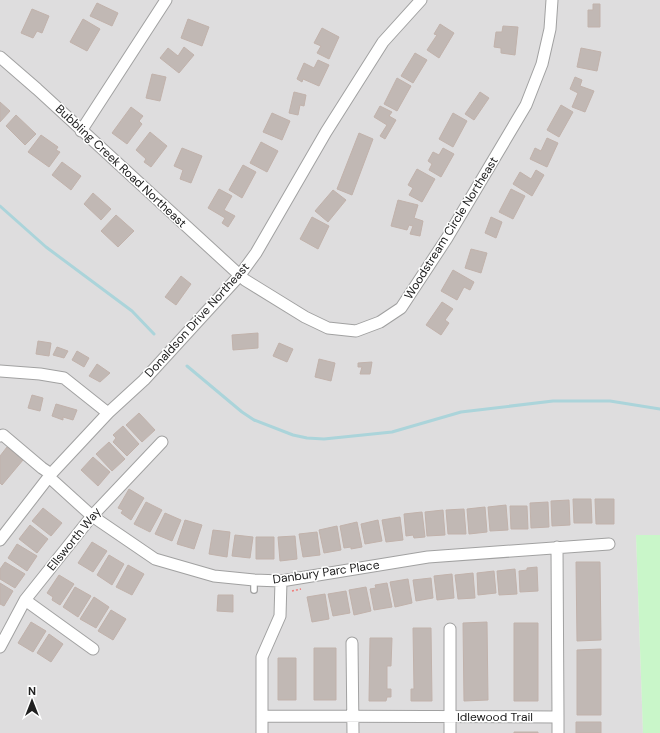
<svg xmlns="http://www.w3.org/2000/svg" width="660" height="733" viewBox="0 0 660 733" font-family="'DM Sans',sans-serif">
<rect width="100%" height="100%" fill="#f0ede8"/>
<!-- residential -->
<path fill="#deddde" d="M 0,0 L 660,0 L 660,535 L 636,535 L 643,733 L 0,733 Z"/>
<!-- park -->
<path fill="#c9f6c9" d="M 636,535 L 660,535 L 660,733 L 643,733 Z"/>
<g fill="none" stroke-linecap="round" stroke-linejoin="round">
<!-- stream -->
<path stroke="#abd4da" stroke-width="3" d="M 0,206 L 46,247 L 132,311 L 154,334
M 187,366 L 242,412 L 254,420 L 293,435 L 307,438 L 324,439 L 392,432 L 461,412 L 553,401 L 610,401 L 660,409"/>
</g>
<!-- building -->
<path fill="#c1b8b4" stroke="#c1b2ab" d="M 97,3 L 118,13 L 112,26 L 90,16 Z
M 593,4 L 600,4 L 600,27 L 588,27 L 588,10 L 593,10 Z
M 32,9 L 49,16 L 42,33 L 37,31 L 33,38 L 21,33 Z
M 83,19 L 100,29 L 87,51 L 70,42 Z
M 188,19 L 209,27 L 202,46 L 181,38 Z
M 440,24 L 454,33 L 439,58 L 427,50 L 437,35 L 434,34 Z
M 503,26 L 518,27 L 515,55 L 501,53 L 501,48 L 494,47 L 496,32 L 502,32 Z
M 322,28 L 339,37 L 329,59 L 317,53 L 321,46 L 314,43 Z
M 184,47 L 194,55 L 179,73 L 160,58 L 168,48 L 178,56 Z
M 581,48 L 601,52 L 597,71 L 577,67 Z
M 415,53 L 427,60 L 413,83 L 401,76 Z
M 318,60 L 329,65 L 319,86 L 303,79 L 302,82 L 297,79 L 304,63 L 314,68 Z
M 152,74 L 166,77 L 160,101 L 146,98 Z
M 575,77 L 582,80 L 580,86 L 594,91 L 585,112 L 572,107 L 578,93 L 570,89 Z
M 397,78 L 411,86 L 397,111 L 384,104 Z
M 294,92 L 306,95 L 304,106 L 300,105 L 298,115 L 289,113 Z
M 480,92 L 489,98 L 474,120 L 465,114 Z
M 0,102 L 10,111 L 0,122 Z
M 561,105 L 573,112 L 559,137 L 547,130 Z
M 380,106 L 392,112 L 389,116 L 396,120 L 385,139 L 380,136 L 387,125 L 374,117 Z
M 131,107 L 143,116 L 139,121 L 142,124 L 127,144 L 112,133 Z
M 272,113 L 290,121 L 282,140 L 263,132 Z
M 453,113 L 467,121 L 453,147 L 439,139 Z
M 16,115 L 36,134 L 25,145 L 6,126 Z
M 150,132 L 167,146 L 151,167 L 144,162 L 146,159 L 136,150 Z
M 359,133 L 373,139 L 352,195 L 337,189 Z
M 41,135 L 58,147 L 56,150 L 60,152 L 49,167 L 28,152 Z
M 547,138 L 558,143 L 547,167 L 530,159 L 535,148 L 541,151 Z
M 261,142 L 278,151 L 267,172 L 250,163 Z
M 182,148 L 202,156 L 191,183 L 180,179 L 183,170 L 174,166 Z
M 443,148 L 454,154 L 441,177 L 429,170 L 432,164 L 428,161 L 433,152 L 439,155 Z
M 62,162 L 81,176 L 71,190 L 52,175 Z
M 243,165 L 256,172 L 242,198 L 229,190 Z
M 417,169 L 435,179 L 422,202 L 409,195 L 413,188 L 408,185 Z
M 536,170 L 544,175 L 532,196 L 513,184 L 520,172 L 531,179 Z
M 219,189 L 232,196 L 224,210 L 235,216 L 228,227 L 222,223 L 225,218 L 208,208 Z
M 511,189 L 525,196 L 513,219 L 499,212 Z
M 333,190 L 346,200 L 328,222 L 315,211 Z
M 93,193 L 111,209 L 101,220 L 84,204 Z
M 398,200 L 418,205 L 414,218 L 423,221 L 420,236 L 410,234 L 413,226 L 409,225 L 407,230 L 391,226 Z
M 116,215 L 134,231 L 118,247 L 101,231 Z
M 312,217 L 329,226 L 318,249 L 300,239 Z
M 491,217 L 502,222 L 496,238 L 485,233 Z
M 471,249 L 487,253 L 481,273 L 465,268 Z
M 453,270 L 474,282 L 470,290 L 464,287 L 457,300 L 441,291 Z
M 181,276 L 191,284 L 176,305 L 165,297 Z
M 442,302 L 453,309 L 445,320 L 449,323 L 441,335 L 426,325 Z
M 258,333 L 258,348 L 233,350 L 232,335 Z
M 38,341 L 51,343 L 49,356 L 36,354 Z
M 279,343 L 293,349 L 287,362 L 273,356 Z
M 57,347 L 68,351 L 64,358 L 53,355 Z
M 77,351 L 89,358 L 84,367 L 72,360 Z
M 319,359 L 335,363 L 331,381 L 315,377 Z
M 372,362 L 370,374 L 360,374 L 362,367 L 358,367 L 358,363 Z
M 97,364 L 110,373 L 100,382 L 89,376 Z
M 32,395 L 43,398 L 40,411 L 28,408 Z
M 56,404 L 77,410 L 73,420 L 63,417 L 63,420 L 52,416 Z
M 139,413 L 155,430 L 142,442 L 126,425 Z
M 123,426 L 139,444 L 127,456 L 113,442 L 116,438 L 113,435 Z
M 109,442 L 125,459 L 112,471 L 96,454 Z
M 7,447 L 23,460 L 2,485 L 0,483 L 0,456 Z
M 93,457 L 110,472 L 98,486 L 81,470 Z
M 129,489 L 144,498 L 131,520 L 121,513 L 123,510 L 118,508 Z
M 573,499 L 591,499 L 592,523 L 574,523 Z
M 595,499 L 614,499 L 614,524 L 596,524 Z
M 569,500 L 570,525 L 552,526 L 551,501 Z
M 146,502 L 162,510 L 150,532 L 134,524 Z
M 548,502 L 549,527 L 531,528 L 530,503 Z
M 506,505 L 508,530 L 490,531 L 488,507 Z
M 510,506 L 527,506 L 528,529 L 511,529 Z
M 485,507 L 487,532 L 469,534 L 467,509 Z
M 43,508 L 62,523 L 51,536 L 32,521 Z
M 464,509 L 466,534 L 448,534 L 446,510 Z
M 443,510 L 445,535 L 427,536 L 425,512 Z
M 422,512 L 425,537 L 414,538 L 413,535 L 406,536 L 404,514 Z
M 165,513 L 181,520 L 172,541 L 155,534 Z
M 400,517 L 403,540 L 386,542 L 382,520 Z
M 185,520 L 202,525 L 194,549 L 177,544 Z
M 378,520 L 382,541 L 365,544 L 361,524 Z
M 357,522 L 362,547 L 351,549 L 351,547 L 344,548 L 340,526 Z
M 30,525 L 48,539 L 37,553 L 19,539 Z
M 337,526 L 341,550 L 324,553 L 319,530 Z
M 213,530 L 230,532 L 227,557 L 209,554 Z
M 317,532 L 320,555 L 303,557 L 299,534 Z
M 235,535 L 253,537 L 250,558 L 232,556 Z
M 295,536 L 297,559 L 280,561 L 278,537 Z
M 256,537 L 274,537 L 274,559 L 256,559 Z
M 92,542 L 107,551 L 93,572 L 78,563 Z
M 17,544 L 37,556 L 27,571 L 8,558 Z
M 109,555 L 124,564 L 112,585 L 97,575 Z
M 5,562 L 25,574 L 15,588 L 0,579 L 0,569 Z
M 576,562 L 600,562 L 601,640 L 577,641 Z
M 128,565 L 144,574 L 132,595 L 116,587 Z
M 537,567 L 538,591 L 520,592 L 519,571 L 527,570 L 527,568 Z
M 515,569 L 517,594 L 499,595 L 497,571 Z
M 494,571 L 496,593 L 478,595 L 477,573 Z
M 473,573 L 475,598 L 458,599 L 455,575 Z
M 452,574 L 454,598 L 437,600 L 434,576 Z
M 59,575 L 74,584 L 60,605 L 52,600 L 53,597 L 47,593 Z
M 431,578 L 433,598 L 416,601 L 413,580 Z
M 408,579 L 412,603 L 395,607 L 390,582 Z
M 0,583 L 13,591 L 4,606 L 0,604 Z
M 387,583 L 392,607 L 374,610 L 370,589 L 376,588 L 375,585 Z
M 75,587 L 91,596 L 78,617 L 63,607 Z
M 366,587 L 371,611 L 354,615 L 349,590 Z
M 346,591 L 350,613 L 333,616 L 328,594 Z
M 325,594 L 329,619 L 312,622 L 307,597 Z
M 218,595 L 233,595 L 233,612 L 217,611 Z
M 94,597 L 109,607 L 96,628 L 80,619 Z
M 111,610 L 126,619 L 113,640 L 98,631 Z
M 31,622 L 46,631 L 33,652 L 18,643 Z
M 487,622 L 488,700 L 464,701 L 463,623 Z
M 514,623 L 538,623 L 538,701 L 514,701 Z
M 413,628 L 431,628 L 432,701 L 411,701 L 411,689 L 414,689 Z
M 49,634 L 63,644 L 51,662 L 37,653 Z
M 370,638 L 392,638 L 391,666 L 387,666 L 387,689 L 391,689 L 391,697 L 387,697 L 386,701 L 369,701 Z
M 314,648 L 336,648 L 336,700 L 314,700 Z
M 601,649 L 601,715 L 577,715 L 577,650 Z
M 278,658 L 296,658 L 296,700 L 278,700 Z
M 576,722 L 601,722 L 601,733 L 576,733 Z
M 514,732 L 538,732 L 538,733 L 514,733 Z"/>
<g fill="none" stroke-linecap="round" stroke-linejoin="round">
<defs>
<path id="service" d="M 254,590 L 254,580"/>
<path id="minor" d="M 0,57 L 37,89 L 245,280 L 305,317 L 328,328 L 356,331 L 380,322 L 401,308 L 447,238 L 526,105 L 542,64 L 550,29 L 552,0
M 81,131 L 166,0
M 0,371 L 40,374 L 64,378 L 108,413
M 0,436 L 3,435 L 42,468 L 51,474
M 49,477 L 92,516 L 155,559 L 214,576 L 254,580 L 281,581 L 428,557 L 609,544
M 0,540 L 51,474 L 108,413 L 144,380 L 240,275 L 256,253 L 326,132 L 383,42 L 421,0
M 25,600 L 93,649
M 450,629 L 450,733
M 352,643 L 353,733
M 0,647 L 25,600 L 92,516 L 162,442
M 262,716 L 558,717 L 557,547
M 558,717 L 558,733
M 262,733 L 262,657 L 280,616 L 281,581"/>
</defs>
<!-- service casing -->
<use href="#service" stroke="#a1a1a1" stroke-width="8"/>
<!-- minor casing -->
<use href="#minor" stroke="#a1a1a1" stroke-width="13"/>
<!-- path -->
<path stroke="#f07a78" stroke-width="1.5" stroke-dasharray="2 2" stroke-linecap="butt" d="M 292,591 L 301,589"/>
<!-- service -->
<use href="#service" stroke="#fff" stroke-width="5.5"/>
<!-- minor -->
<use href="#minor" stroke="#fff" stroke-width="11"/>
</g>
<g text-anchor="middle" stroke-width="3" stroke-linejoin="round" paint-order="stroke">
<!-- street labels -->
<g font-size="12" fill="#202020" stroke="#fff">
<text transform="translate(121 166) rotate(43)" y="4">Bubbling Creek Road Northeast</text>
<text transform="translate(451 228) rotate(-58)" y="4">Woodstream Circle Northeast</text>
<text transform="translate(197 320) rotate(-48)" y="4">Donaldson Drive Northeast</text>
<text transform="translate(74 539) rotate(-51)" y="4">Ellsworth Way</text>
<text transform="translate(326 572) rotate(-8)" y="4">Danbury Parc Place</text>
<text x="495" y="721">Idlewood Trail</text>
</g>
</g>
<!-- north arrow -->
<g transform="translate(32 701)" stroke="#ffffff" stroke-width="3" paint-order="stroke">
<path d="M0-3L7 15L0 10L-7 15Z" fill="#202020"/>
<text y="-6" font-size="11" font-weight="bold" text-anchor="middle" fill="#202020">N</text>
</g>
</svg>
